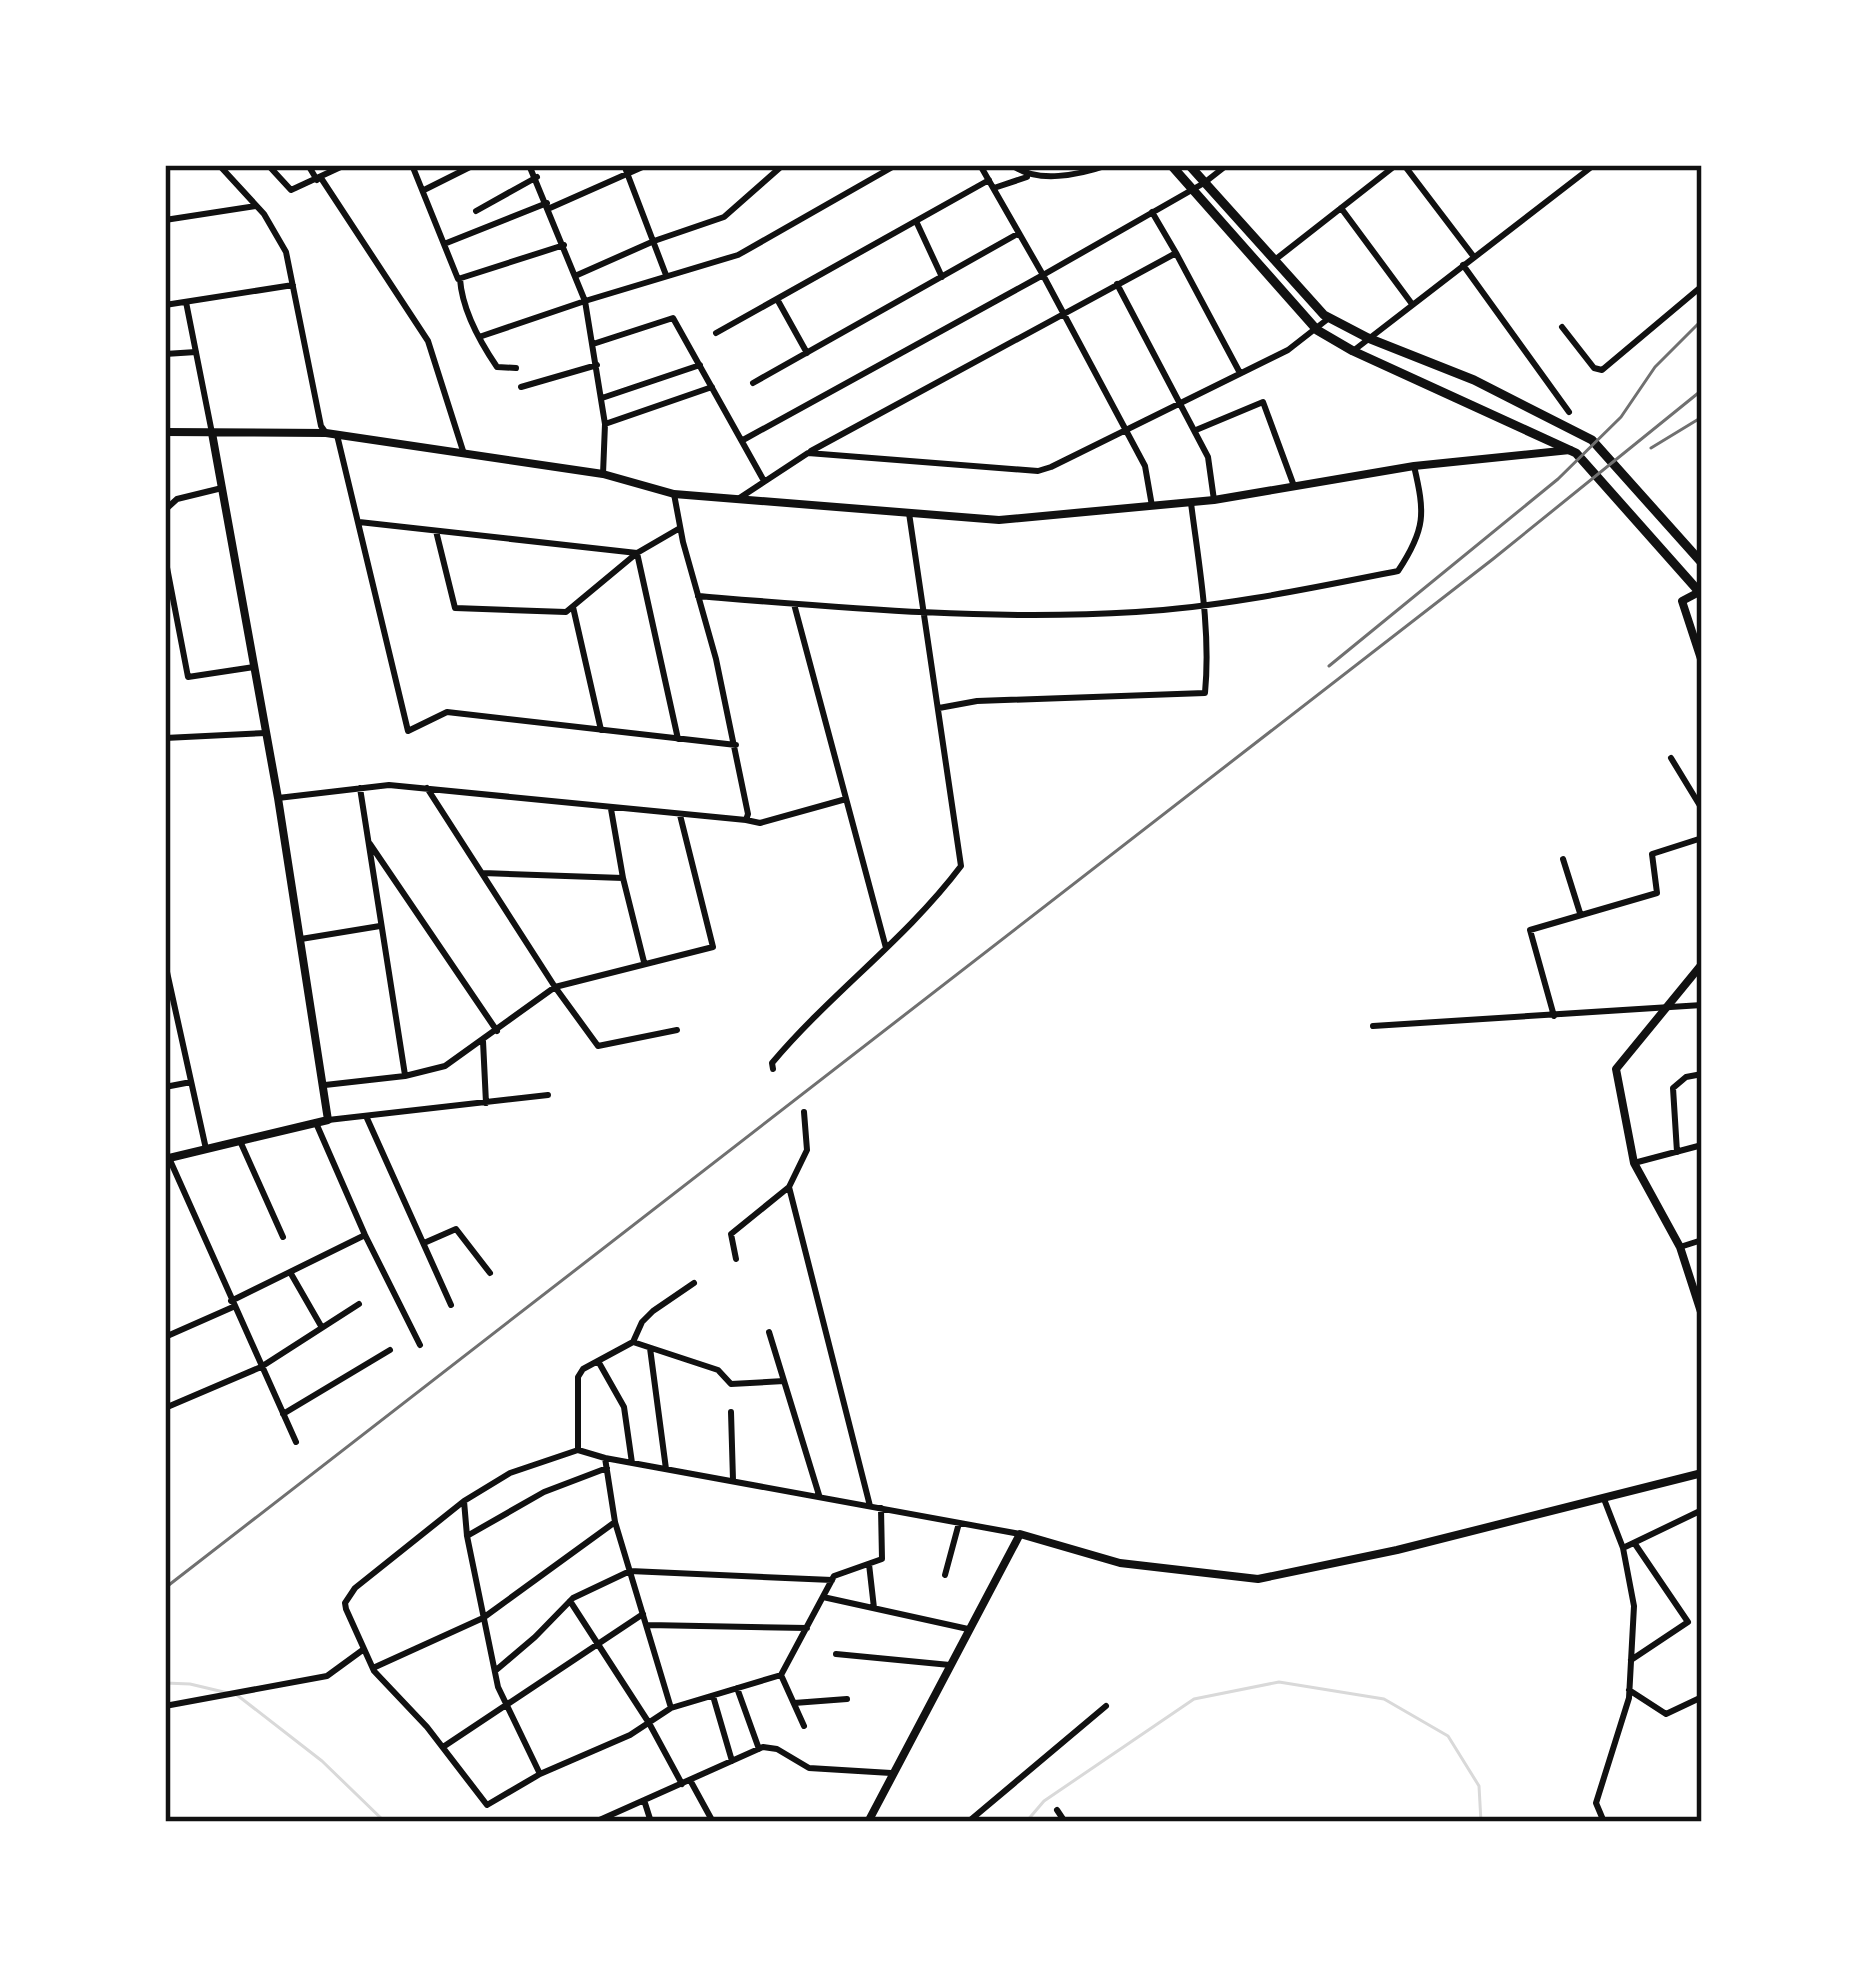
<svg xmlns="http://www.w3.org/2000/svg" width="1867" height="1987" viewBox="0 0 1867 1987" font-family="Rubik,sans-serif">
<rect width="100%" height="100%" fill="#fff"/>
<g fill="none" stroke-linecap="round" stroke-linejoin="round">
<!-- stream -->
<path stroke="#d9d9d9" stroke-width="3" d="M 165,1683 L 190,1684 L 228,1693
M 237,1695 L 322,1761 L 385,1822
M 1026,1822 L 1044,1801 L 1194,1699 L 1279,1682 L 1384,1699 L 1448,1736 L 1479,1786 L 1481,1822"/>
<!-- minor -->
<path stroke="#111" stroke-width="6" d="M 219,165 L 264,214 L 286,252 L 321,426 L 326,433
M 268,165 L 291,190 L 345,165
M 308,165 L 317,180
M 412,165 L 458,279 L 564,245
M 624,165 L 666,275
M 980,165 L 1043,275 L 1204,183 L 1227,165
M 1012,165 C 1037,184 1079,175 1108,165
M 1404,165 L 1474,257
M 321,178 L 428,341 L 464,454
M 994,188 L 1027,177
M 424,190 L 474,165
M 550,208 L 647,165
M 1341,208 L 1412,304
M 476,211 L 537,177
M 165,220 L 256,206
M 916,221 L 942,277
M 444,244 L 547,203
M 1176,253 L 1240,373
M 1276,259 L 1396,165
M 1463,265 L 1569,412
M 575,276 L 654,241 L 724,217 L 783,165
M 460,279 C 462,308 480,342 497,367 L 516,368
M 1117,284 L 1208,457 L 1214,500
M 777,299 L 807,353
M 186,302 L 212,433
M 165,305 L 293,285
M 1562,327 L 1594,368 L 1602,370 L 1702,286
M 716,333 L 989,180
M 482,336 L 585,301 L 529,165
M 593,344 L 673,318 L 764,481
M 1353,351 L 1594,165
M 165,354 L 196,352
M 753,383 L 1019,233
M 521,387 L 597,365
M 602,398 L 700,365
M 605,424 L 712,387
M 1196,430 L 1263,402 L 1294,486
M 337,435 L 408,731 L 447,712 L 736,745
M 743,440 L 1043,275 L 1145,466 L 1152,506
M 811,451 L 1176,253 L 1152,212
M 603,474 L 605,424 L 585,301 L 738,255 L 896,165
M 738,499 L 808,453 L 1038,471 L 1051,467 L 1288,350 L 1329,318
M 165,510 L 177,499 L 222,488
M 359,522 L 637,553 L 680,528
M 436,531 L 455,608 L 566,612 L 637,553 L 678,739
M 165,557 L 188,677 L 254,667
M 698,596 C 844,608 989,621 1136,612 C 1223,607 1312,588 1398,571 C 1426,529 1425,513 1414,466
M 794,604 L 886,948
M 573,607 L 601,730
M 939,708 L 977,701 L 1205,693 C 1211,630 1199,566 1191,503
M 165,738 L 266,733
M 1671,758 L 1702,809
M 360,788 L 405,1075
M 427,788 L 555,987 L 713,947 L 680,815
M 278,798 L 389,785 L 746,820 L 748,814 L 716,659 L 683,542 L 674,494
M 746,820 L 760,823 L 846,799
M 370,844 L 497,1031
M 1563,859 L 1580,913
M 483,873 L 623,878 L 611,809
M 623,878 L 644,962
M 301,939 L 380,926
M 165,963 L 206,1149
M 1554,1016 L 1530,930 L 1657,893 L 1652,854 L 1702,838
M 1373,1026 L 1702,1005
M 483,1041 L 486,1103
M 773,1069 L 772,1063 C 831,993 906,939 961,866 L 909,513
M 325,1085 L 405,1076 L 445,1066 L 555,987 L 598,1046 L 677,1030
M 165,1087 L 191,1082
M 804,1112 L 807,1150 L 789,1187 L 870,1506
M 366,1116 L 451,1305
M 328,1120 L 548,1095
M 316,1123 L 365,1235 L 420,1345
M 240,1141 L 283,1237
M 1677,1152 L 1673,1088 L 1686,1077 L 1702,1074
M 169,1158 L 296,1442
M 1634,1163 L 1702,1145
M 424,1243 L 456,1229 L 490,1273
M 1680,1247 L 1702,1240
M 736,1259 L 731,1234 L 789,1187
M 290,1272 L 321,1326
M 694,1283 L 653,1311 L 642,1322 L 633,1342 L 583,1369 L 578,1377 L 578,1450 L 605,1458 L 1020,1534
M 231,1301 L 365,1235
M 769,1332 L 819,1495
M 165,1337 L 233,1307
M 633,1342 L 718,1370 L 731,1384 L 784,1381
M 650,1348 L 666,1469
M 598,1361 L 624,1407 L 632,1463
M 165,1408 L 261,1367 L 359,1304
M 731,1412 L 733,1480
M 283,1414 L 390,1350
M 578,1450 L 510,1473 L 464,1501 L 467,1536 L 498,1687 L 540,1774 L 630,1735 L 671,1708
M 605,1458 L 615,1522 L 671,1708 L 781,1675 L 834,1576 L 882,1559 L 881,1508
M 1604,1499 L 1623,1548 L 1702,1510
M 464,1501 L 355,1588 L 345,1603 L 346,1609 L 374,1671 L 427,1727 L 487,1805 L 540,1774
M 467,1536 L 544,1492 L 607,1468
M 869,1564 L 874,1608
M 945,1575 L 959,1523
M 823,1597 L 968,1629
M 570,1601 L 649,1723 L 682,1784
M 648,1625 L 807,1628
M 836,1654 L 950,1665
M 1631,1660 L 1688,1622 L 1635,1544
M 373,1668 L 483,1618 L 615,1522
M 495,1671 L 535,1637 L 573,1598 L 630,1571 L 832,1580
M 781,1675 L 804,1726
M 737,1688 L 759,1749
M 1629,1690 L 1666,1714 L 1702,1697
M 713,1696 L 732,1761
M 794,1703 L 847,1699
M 165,1706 L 327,1676 L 364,1649
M 443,1747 L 643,1614
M 690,1780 L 713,1822
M 644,1800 L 651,1822
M 1057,1810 L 1065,1822
M 595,1822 L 763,1747 L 777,1749 L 809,1768 L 891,1773
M 968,1822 L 1106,1706
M 1604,1822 L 1596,1803 L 1629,1698 L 1634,1606 L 1623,1548"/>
<!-- tertiary -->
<path stroke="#111" stroke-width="8" d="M 165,432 L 326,433 L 603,474 L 674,494 L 999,520 L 1214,500 L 1414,466 L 1570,450
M 1701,591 L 1682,601 L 1702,662
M 1702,964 L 1616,1069 L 1634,1163 L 1680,1247 L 1702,1315
M 165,1159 L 328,1120 L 278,798 L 212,433
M 868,1822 L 1020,1534 L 1120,1563 L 1258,1579 L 1397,1550 L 1702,1473"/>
<!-- primary -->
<path stroke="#111" stroke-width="9" d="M 1171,165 L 1317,330 L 1353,351 L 1576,453 L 1702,595
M 1189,165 L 1324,315 L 1368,338 L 1474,380 L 1592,440 L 1702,563"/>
<!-- rail -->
<path stroke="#707070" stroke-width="3" d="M 1651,448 L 1702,417
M 1329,666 L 1558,479 L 1621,417 L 1655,367 L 1702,320
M 165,1588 L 1493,559 L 1702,390"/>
</g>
<!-- border -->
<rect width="1867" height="1987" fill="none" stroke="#ffffff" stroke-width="336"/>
<rect x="168" y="168" width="1531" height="1651" fill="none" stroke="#111" stroke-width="4.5"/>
</svg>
